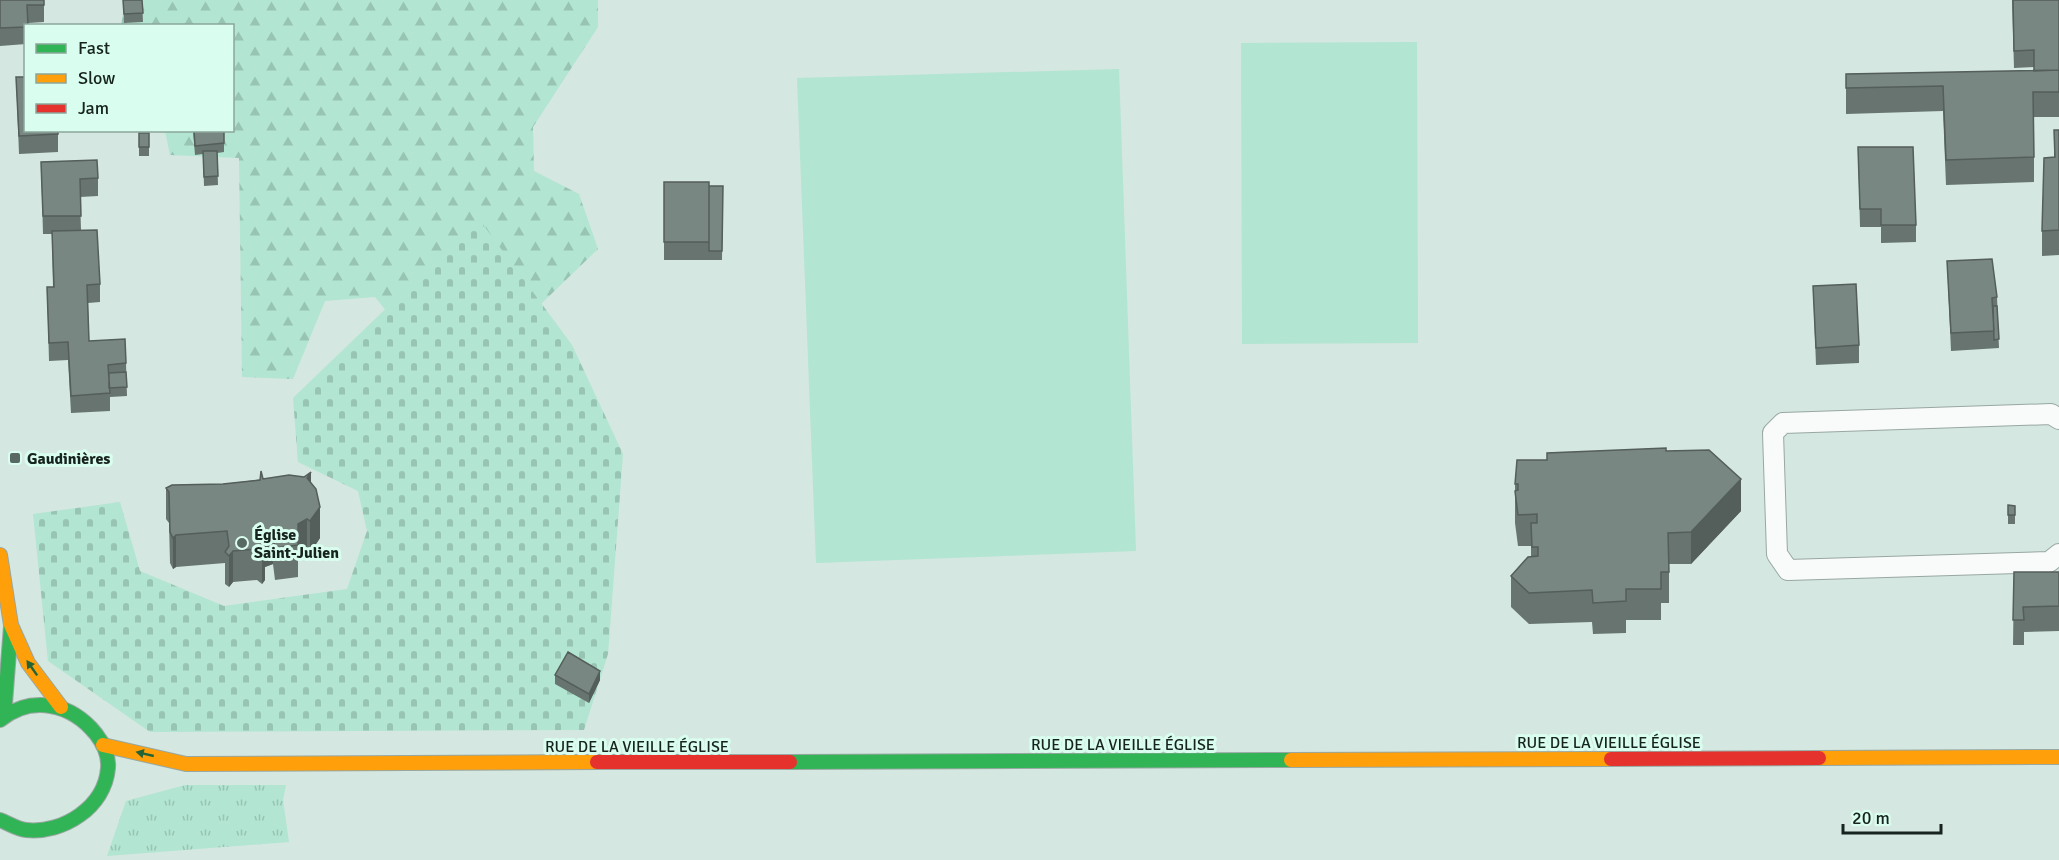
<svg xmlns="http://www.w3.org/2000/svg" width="2059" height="860" viewBox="0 0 2059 860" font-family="Signika,sans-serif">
<defs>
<pattern id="grass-tufts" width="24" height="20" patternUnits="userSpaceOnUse" patternTransform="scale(1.5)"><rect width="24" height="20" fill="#b2e5d2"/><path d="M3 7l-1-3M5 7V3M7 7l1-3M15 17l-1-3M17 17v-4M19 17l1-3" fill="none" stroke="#98c4b4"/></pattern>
<pattern id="forest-firs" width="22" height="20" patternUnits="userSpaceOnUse" patternTransform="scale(1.5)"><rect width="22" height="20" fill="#b2e5d2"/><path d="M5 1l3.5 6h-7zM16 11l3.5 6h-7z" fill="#98c4b4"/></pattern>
<pattern id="cemetery-stones" width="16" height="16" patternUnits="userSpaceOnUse" patternTransform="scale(1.5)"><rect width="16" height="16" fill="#b2e5d2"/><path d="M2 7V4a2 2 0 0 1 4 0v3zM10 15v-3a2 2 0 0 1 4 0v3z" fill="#98c4b4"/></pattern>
</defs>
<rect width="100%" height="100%" fill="#d4e7e0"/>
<!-- grass -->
<path fill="url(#grass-tufts)" d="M 185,785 L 286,785 L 283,800 L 289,842 L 107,856 L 126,801 Z"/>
<!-- forest -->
<path fill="url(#forest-firs)" d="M 125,0 L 598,0 L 598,27 L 533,127 L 534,171 L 579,194 L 598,249 L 486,357 L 444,383 L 375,297 L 325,301 L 293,379 L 242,377 L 239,158 L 170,155 L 165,131 L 232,130 L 232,26 L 121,26 Z"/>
<!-- cemetery -->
<path fill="url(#cemetery-stones)" d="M 479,219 L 572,345 L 623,454 L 608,654 L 584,730 L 150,732 L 48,661 L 33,514 L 120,502 L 140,571 L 224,606 L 347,589 L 367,531 L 358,491 L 298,462 L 293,398 Z"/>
<!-- pitch -->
<path fill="#b2e5d2" d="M 1417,42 L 1418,343 L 1242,344 L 1241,43 Z
M 1119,69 L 1136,551 L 816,563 L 797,78 Z"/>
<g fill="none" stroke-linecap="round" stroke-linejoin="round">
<defs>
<path id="lane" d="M 2059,419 L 2051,414 L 1783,423 L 1773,433 L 1777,554 L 1788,570 L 2049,562 L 2059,554"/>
<path id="fast" d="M 4,716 L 11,626
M 0,720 C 32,694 72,704 96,734 C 103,743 109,755 108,768 C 105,807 63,834 26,830 C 17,829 8,823 0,820
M 790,762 L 1291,760"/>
<path id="slow" d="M 0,555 L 11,625 L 28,663 L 61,707
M 103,745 L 186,764 L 597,762
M 1819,758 L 2059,757
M 1291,760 L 1611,759"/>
<path id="jam" d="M 1611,759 L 1819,758
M 597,762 L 790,762"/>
</defs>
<!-- lane casing -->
<use href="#lane" stroke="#98a7a1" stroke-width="22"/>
<!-- fast casing -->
<use href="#fast" stroke="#98a7a1" stroke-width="16"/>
<!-- slow casing -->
<use href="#slow" stroke="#98a7a1" stroke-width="16"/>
<!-- jam casing -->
<use href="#jam" stroke="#98a7a1" stroke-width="16"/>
<!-- lane -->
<use href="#lane" stroke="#f9fbfa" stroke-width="20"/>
<!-- fast -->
<use href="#fast" stroke="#30b455" stroke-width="14"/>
<!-- slow -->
<use href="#slow" stroke="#ff9f0a" stroke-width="14"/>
<!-- jam -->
<use href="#jam" stroke="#e5322d" stroke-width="14"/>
</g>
<!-- wall -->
<path fill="#67746f" d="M 0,0 L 44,0 L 44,22 L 28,23 L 26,26 L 26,44 L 0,46 Z
M 123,0 L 142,0 L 143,22 L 124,23 Z
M 2012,0 L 2059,0 L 2059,117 L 2034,117 L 2034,182 L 1946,185 L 1943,111 L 1846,114 L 1846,74 L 2034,71 L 2034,67 L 2014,68 Z
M 16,77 L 58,130 L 58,152 L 19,154 Z
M 193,130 L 224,130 L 224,152 L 217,153 L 218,185 L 204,186 L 203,154 L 195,155 Z
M 2054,130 L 2059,130 L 2059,255 L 2042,256 L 2042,231 L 2054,157 Z
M 139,133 L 149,133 L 149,156 L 139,156 Z
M 1858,147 L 1916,225 L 1916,242 L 1881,243 L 1881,227 L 1860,227 Z
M 41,162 L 98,178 L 98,196 L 80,197 L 81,230 L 100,284 L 100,302 L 88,303 L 89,341 L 126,363 L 127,396 L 110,397 L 110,411 L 71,413 L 68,360 L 49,361 L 47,287 L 53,287 L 52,234 L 43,234 Z
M 664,182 L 709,186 L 723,186 L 722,260 L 664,260 Z
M 1947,261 L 1997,297 L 1999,348 L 1951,351 Z
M 1813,286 L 1859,345 L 1859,363 L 1816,365 Z
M 1666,451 L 1741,511 L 1691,564 L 1669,564 L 1669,603 L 1661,603 L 1661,620 L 1626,620 L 1626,633 L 1593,634 L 1592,622 L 1529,624 L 1511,607 L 1511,576 L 1531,557 L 1531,546 L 1518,546 L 1515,523 L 1515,484 L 1547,460 Z
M 263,479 L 311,483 L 320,538 L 310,553 L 307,550 L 298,555 L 298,577 L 275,580 L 273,564 L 265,567 L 265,580 L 262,584 L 257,580 L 233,582 L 229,587 L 225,584 L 225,563 L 176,567 L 173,569 L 170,563 L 169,523 L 166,519 L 166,488 L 223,484 Z
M 2008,505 L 2015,506 L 2015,524 L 2008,524 Z
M 2014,572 L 2059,572 L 2059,631 L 2024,632 L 2024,645 L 2013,645 Z
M 555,675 L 600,680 L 589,703 L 555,684 Z"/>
<!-- shaded-wall -->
<path fill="#545e5a" d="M 311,472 L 311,504 L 307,478 Z
M 1741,479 L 1741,511 L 1691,564 L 1691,532 Z
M 320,507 L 320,538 L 310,553 L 310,521 Z
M 307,519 L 307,550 L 298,555 L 298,524 Z
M 273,532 L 273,564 L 265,567 L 265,580 L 262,584 L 262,553 L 260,537 Z
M 176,535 L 176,567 L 173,569 L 173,538 Z
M 233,551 L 233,582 L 229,587 L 229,556 Z
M 600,671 L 600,680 L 589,703 L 589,694 Z"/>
<!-- building -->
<path fill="#788781" stroke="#545e5a" stroke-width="1.5" d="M 0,0 L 44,0 L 44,5 L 27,5 L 28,26 L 26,26 L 26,27 L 0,28 Z
M 123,0 L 142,0 L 143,13 L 124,14 Z
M 2013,0 L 2059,0 L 2059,70 L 2034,71 L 2034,50 L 2014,51 Z
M 2059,70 L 2059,92 L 2033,92 L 2034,157 L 1946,160 L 1943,86 L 1846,88 L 1846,74 Z
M 16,77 L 26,77 L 26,130 L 58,130 L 58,134 L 19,136 Z
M 194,130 L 224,130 L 224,143 L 195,146 Z
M 2054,130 L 2059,130 L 2059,230 L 2042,231 L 2044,158 L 2055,157 Z
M 139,133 L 149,133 L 149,147 L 139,147 Z
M 1858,147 L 1913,147 L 1916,225 L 1881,225 L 1881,209 L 1860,209 Z
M 203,151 L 217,151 L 218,176 L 204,177 Z
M 97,160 L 98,178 L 80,179 L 81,216 L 43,216 L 41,162 Z
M 664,182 L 709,182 L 709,242 L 664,242 Z
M 709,186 L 723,186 L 722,251 L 709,251 Z
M 97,230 L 100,284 L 87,285 L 89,341 L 125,339 L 126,363 L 108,365 L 110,393 L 71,396 L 68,342 L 49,343 L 47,287 L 54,287 L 52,231 Z
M 1992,259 L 1997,297 L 1992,298 L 1994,331 L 1951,333 L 1947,261 Z
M 1856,284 L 1859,345 L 1816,348 L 1813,286 Z
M 1993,306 L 1997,306 L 1999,339 L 1994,340 Z
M 126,372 L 127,387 L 109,388 L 109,373 Z
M 1666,448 L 1666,451 L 1709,450 L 1741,479 L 1691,532 L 1668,533 L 1669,572 L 1661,572 L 1661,589 L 1626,589 L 1626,601 L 1593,603 L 1592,590 L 1529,593 L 1511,576 L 1528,557 L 1538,556 L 1538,547 L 1532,547 L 1531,523 L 1537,523 L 1537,514 L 1518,515 L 1515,491 L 1518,490 L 1518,484 L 1515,484 L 1517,460 L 1547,460 L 1547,453 Z
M 261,471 L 263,479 L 289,475 L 304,477 L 311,472 L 307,478 L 316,489 L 320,507 L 310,521 L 307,519 L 298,524 L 298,545 L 275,548 L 273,532 L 260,537 L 265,549 L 262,553 L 257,549 L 233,551 L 229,556 L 225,552 L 229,546 L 227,531 L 176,535 L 173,538 L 170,532 L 169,492 L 166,488 L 172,485 L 223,484 L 260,480 Z
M 2008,505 L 2015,506 L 2015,515 L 2008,515 Z
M 2014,572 L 2059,572 L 2059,606 L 2023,607 L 2024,620 L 2013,620 Z
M 568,652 L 600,671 L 589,694 L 555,675 Z"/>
<!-- one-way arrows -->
<defs><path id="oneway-solid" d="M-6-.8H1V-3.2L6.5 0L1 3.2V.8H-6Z" transform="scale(1.5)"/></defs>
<g fill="#226437">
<use href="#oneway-solid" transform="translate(32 668) rotate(-125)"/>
<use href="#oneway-solid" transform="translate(145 754) rotate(-167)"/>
</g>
<!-- markers -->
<g fill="#586862" stroke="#d9fdee" stroke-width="2">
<rect x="9" y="452" width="12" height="12" rx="3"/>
<circle cx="242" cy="543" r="6"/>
</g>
<g text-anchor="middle" stroke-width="6" stroke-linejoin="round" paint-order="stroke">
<!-- poi labels -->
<g font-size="16" font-weight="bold" fill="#16231e" stroke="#d9fdee" text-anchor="start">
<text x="27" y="464">Gaudinières</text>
<text x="254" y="540">Église<tspan x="254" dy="18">Saint-Julien</tspan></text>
</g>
<!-- street labels -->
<g font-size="16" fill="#16231e" stroke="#d9fdee">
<text x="1609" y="748">RUE DE LA VIEILLE ÉGLISE</text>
<text x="1123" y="750">RUE DE LA VIEILLE ÉGLISE</text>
<text x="637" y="752">RUE DE LA VIEILLE ÉGLISE</text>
</g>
</g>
<!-- legend -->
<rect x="24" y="24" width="210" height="108" fill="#d9fdee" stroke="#8ba69b" stroke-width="1.5"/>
<rect x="36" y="44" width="30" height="9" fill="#30b455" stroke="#8ba69b" stroke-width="1.5"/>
<text x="78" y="54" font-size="18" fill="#16231e">Fast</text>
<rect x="36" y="74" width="30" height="9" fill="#ff9f0a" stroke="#8ba69b" stroke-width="1.5"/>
<text x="78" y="84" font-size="18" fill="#16231e">Slow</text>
<rect x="36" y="104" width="30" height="9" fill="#e5322d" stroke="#8ba69b" stroke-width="1.5"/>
<text x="78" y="114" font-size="18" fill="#16231e">Jam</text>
<!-- scale -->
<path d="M1843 824v9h98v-9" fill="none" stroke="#16231e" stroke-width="3"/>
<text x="1852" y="824" font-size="18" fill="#16231e" stroke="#d9fdee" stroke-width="4.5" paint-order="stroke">20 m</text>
</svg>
